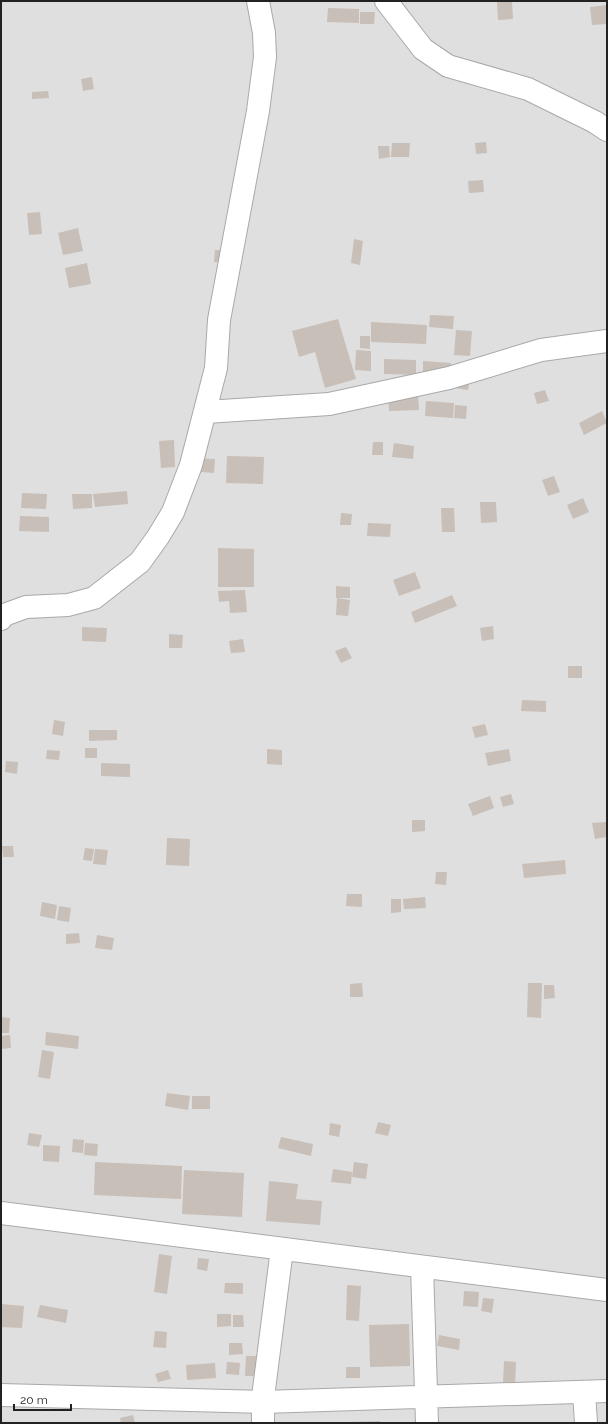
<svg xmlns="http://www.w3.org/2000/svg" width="608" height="1424" viewBox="0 0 608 1424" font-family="Raleway,sans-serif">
<rect width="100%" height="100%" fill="#f2efe9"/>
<!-- residential -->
<path fill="#e0dfdf" d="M 1,1 L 607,1 L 607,1423 L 1,1423 Z"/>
<!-- building -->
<path fill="#c7bfb8" d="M 497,1 L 512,1 L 513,19 L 498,20 Z
M 607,5 L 607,24 L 592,25 L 590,7 Z
M 328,8 L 359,9 L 359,23 L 327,22 Z
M 360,12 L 375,12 L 374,24 L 360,24 Z
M 92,77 L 94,89 L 83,91 L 81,79 Z
M 48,91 L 49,98 L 32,99 L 32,92 Z
M 486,142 L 487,153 L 476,154 L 475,143 Z
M 392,143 L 410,143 L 409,157 L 391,157 Z
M 378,146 L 389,146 L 390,157 L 379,159 Z
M 483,180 L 484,192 L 469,193 L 468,181 Z
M 40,212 L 42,234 L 29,235 L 27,213 Z
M 78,228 L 83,251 L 63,255 L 58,233 Z
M 354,239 L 363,241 L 360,265 L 351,263 Z
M 215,250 L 227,250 L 227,262 L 214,262 Z
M 87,263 L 91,284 L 69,288 L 65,268 Z
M 430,315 L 454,316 L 453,329 L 429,327 Z
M 338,319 L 356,379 L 325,388 L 315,352 L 299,357 L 292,331 Z
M 371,322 L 427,325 L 426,344 L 371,342 Z
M 456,330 L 472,331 L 470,356 L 454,355 Z
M 360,336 L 370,336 L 370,349 L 360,348 Z
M 356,350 L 371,351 L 371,371 L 355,370 Z
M 384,359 L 416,360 L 416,375 L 384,374 Z
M 423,361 L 451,363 L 450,375 L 423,374 Z
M 456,377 L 470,378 L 468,390 L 455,388 Z
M 545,390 L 549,401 L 537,404 L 534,393 Z
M 418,394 L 419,410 L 389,411 L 388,395 Z
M 426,401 L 454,403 L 453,418 L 425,416 Z
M 455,405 L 467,406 L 466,419 L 454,418 Z
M 602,411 L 607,423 L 584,435 L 579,423 Z
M 174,440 L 175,467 L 161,468 L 159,441 Z
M 373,442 L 383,442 L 383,455 L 372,455 Z
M 394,443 L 414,446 L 413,459 L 392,457 Z
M 227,456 L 264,457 L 263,484 L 226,483 Z
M 189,458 L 215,459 L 214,473 L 189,471 Z
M 554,476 L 560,492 L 548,496 L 542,480 Z
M 127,491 L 128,504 L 95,507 L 93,494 Z
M 22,493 L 47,494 L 46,509 L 21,508 Z
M 72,494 L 92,494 L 92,508 L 73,509 Z
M 583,498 L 589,512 L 573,519 L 567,505 Z
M 480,502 L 496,502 L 497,522 L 481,523 Z
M 441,508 L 454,508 L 455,532 L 442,532 Z
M 341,513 L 352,514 L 351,525 L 340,525 Z
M 20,516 L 49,517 L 49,532 L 19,531 Z
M 368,523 L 391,524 L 390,537 L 367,536 Z
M 218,548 L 254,549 L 254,587 L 218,587 Z
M 415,572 L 421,588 L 399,596 L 393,580 Z
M 336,586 L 350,587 L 350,598 L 336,598 Z
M 245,590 L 247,612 L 230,613 L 229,601 L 219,602 L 218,591 Z
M 452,595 L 457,606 L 415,623 L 411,612 Z
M 337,598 L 350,600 L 348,616 L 336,615 Z
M 493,626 L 494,639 L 482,641 L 480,628 Z
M 82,627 L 107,628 L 106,642 L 82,641 Z
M 169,634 L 183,635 L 182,648 L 169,648 Z
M 243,639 L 245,652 L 231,653 L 229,641 Z
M 346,647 L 352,658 L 341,663 L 335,651 Z
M 568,666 L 582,666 L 582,678 L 568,678 Z
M 522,700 L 546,701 L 546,712 L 521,711 Z
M 54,720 L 65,722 L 63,736 L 52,734 Z
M 485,724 L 488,735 L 475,738 L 472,727 Z
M 89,730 L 117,730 L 117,740 L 89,741 Z
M 85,748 L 97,748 L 97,758 L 85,758 Z
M 267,749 L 282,750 L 282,765 L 267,764 Z
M 509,749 L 511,761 L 488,766 L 485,753 Z
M 47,750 L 60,751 L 59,760 L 46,759 Z
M 6,761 L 18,762 L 17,774 L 5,772 Z
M 101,763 L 130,764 L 130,777 L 101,776 Z
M 511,794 L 514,804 L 503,807 L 500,797 Z
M 490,796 L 494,808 L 473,816 L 468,804 Z
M 412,820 L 425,820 L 425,831 L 412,832 Z
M 606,822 L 607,837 L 595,839 L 592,823 Z
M 167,838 L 190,839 L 189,866 L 166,865 Z
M 2,846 L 13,846 L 14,857 L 3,857 Z
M 85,848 L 94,849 L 92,861 L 83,860 Z
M 95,849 L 108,850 L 106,865 L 93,864 Z
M 565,860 L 566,874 L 524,878 L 522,864 Z
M 436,872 L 447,872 L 446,885 L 435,884 Z
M 347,894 L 362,894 L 362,907 L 346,906 Z
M 425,897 L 426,908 L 404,909 L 403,899 Z
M 391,899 L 401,899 L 401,912 L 391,913 Z
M 42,902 L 57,905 L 55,919 L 40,916 Z
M 59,906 L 71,908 L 69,922 L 57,920 Z
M 79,933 L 80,943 L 66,944 L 66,934 Z
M 97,935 L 114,938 L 112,950 L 95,948 Z
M 362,983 L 363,997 L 350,997 L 350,984 Z
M 528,983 L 542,983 L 541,1018 L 527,1017 Z
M 544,985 L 554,985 L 555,998 L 544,999 Z
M 1,1017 L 10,1018 L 9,1033 L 1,1033 Z
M 46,1032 L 79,1036 L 78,1049 L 45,1045 Z
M 10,1035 L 11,1048 L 1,1049 L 1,1036 Z
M 42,1050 L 54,1052 L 50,1079 L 38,1077 Z
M 167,1093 L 190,1096 L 188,1110 L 165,1106 Z
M 192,1096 L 210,1096 L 210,1109 L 192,1109 Z
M 378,1122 L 391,1125 L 388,1136 L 375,1133 Z
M 330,1123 L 341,1125 L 339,1137 L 329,1135 Z
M 29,1133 L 42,1135 L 39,1147 L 27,1145 Z
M 281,1137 L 313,1144 L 311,1156 L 278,1148 Z
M 73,1139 L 84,1140 L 83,1153 L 72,1152 Z
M 85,1143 L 98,1144 L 97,1156 L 84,1155 Z
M 43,1145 L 60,1146 L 59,1162 L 43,1161 Z
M 95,1162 L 182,1166 L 181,1199 L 94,1195 Z
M 354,1162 L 368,1164 L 366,1179 L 352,1177 Z
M 333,1169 L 352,1172 L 351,1184 L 331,1182 Z
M 184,1170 L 244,1173 L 242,1217 L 182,1214 Z
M 269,1181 L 298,1184 L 296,1199 L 322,1201 L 320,1225 L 266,1221 Z
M 159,1254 L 172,1256 L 167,1294 L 154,1292 Z
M 198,1258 L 209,1259 L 207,1271 L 197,1269 Z
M 225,1283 L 243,1283 L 243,1294 L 224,1293 Z
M 347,1285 L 361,1286 L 359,1321 L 346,1320 Z
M 464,1291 L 479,1292 L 478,1307 L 463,1306 Z
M 483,1298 L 494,1299 L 492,1313 L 481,1311 Z
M 1,1304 L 24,1306 L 22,1328 L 1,1327 Z
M 40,1305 L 68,1310 L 66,1323 L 37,1317 Z
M 217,1314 L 231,1314 L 231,1326 L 217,1327 Z
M 233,1315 L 243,1315 L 244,1327 L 233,1327 Z
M 409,1324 L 410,1366 L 370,1367 L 369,1325 Z
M 155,1331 L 167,1332 L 166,1348 L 153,1347 Z
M 439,1335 L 460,1339 L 459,1350 L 437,1346 Z
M 229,1343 L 242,1343 L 243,1354 L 229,1355 Z
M 246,1356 L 259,1356 L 259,1376 L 245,1376 Z
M 504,1361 L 516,1362 L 515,1385 L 503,1385 Z
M 227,1362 L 240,1363 L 239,1375 L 226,1374 Z
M 215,1363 L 216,1378 L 187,1380 L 186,1365 Z
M 346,1367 L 360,1367 L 360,1378 L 346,1378 Z
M 168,1370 L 171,1379 L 158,1382 L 155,1374 Z
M 133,1415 L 135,1423 L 121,1423 L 120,1418 Z
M 380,1421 L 380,1423 L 349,1423 L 349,1422 Z"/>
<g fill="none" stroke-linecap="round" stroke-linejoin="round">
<defs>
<path id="minor" d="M 386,1 L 423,49 L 448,66 L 528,89 L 595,122 L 607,130
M 206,412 L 329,404 L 449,378 L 541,350 L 607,341
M 1,619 L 4,615 L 26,607 L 68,605 L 94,598 L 140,562 L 158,537 L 173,512 L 191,465 L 216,368 L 219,320 L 258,111 L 265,57 L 264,33 L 258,1
M 1,1213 L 607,1290
M 422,1267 L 427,1423
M 584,1392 L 586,1423
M 1,1395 L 263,1402 L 607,1391
M 263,1423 L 263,1397 L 282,1249"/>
</defs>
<!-- minor casing -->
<use href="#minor" stroke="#a9a9a9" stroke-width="24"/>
<!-- minor -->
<use href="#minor" stroke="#fff" stroke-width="22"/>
</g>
<!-- border -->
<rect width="608" height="1424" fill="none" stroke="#222222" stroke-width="4"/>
<!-- scale -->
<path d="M14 1404v6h57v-6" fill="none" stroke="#222222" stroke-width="2"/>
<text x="20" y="1404" font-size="12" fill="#222222" stroke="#ffffff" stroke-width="3" paint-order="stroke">20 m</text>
</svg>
